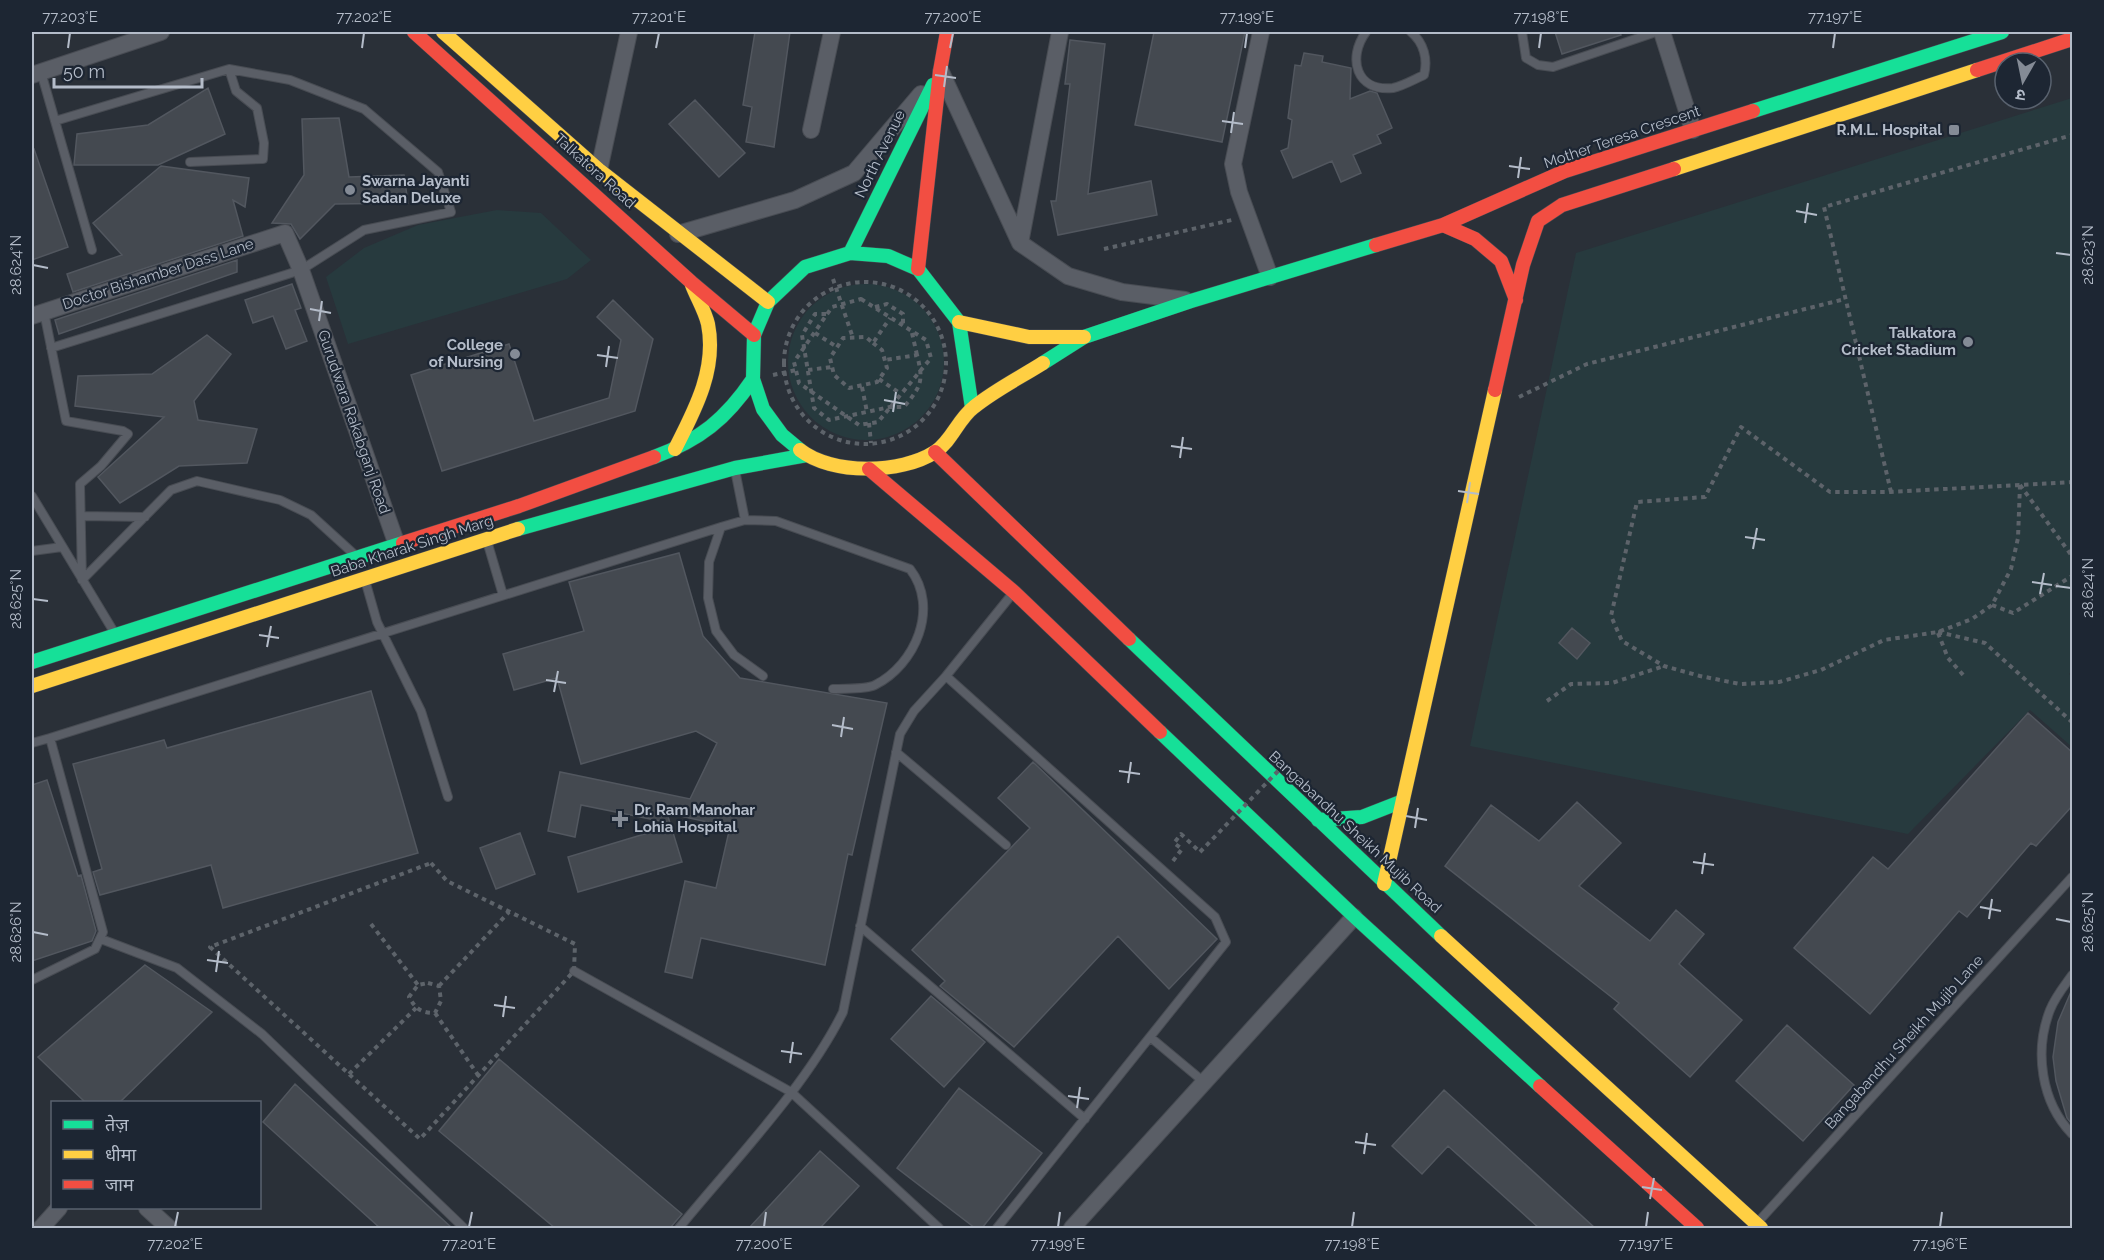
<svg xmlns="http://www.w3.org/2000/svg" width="2104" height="1260" viewBox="0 0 2104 1260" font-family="Raleway,'Noto Sans Devanagari',sans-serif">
<rect width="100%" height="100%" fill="#2a3038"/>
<!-- green -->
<path fill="#273a3e" d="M 2072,98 L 2072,671 L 2069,674 L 2072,676 L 2072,747 L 2030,710 L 1908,834 L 1470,746 L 1576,253 Z
M 497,210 L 541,213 L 591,260 L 567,279 L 348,344 L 326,277 L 364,248 L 418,225 Z
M788 362a78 78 0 1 1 156 0a78 78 0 1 1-156 0Z"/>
<!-- building -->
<path fill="#444950" stroke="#52575f" stroke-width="1.5" d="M 755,32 L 790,32 L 774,147 L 746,142 L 752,107 L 743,105 Z
M 1154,32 L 1245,32 L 1222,142 L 1135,125 Z
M 1555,32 L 1620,32 L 1621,35 L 1562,54 Z
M 1070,40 L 1105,44 L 1088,194 L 1151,181 L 1157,215 L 1058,235 L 1051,201 L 1056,201 L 1070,84 L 1065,84 Z
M 1304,53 L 1323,56 L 1322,62 L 1351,68 L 1350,99 L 1370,91 L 1377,93 L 1392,128 L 1377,135 L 1381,143 L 1353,155 L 1361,173 L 1341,182 L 1332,161 L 1293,178 L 1281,151 L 1288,148 L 1292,120 L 1288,118 L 1295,65 L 1301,66 Z
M 208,88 L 225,134 L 158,165 L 74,165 L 77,134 L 148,125 Z
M 695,100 L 745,153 L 719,177 L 669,124 Z
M 339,118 L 349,177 L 404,175 L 408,203 L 335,204 L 300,239 L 291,224 L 272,223 L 304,175 L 302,119 Z
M 34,149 L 68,247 L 32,260 L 32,150 Z
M 161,166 L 249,178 L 245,207 L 233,200 L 243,236 L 73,292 L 67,274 L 122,255 L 93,223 Z
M 237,260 L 237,272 L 59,334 L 55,320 Z
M 292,284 L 301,308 L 295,310 L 307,341 L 286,349 L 273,316 L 253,323 L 245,300 Z
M 613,300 L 653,339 L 635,411 L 442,471 L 411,375 L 509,344 L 534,421 L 609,398 L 621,340 L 597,317 Z
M 207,335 L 231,354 L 194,401 L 198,420 L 257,429 L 247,463 L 179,466 L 120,503 L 98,477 L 164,417 L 75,406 L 78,376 L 152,374 Z
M 679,553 L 703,636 L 740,678 L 887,703 L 852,855 L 848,854 L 825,965 L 701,938 L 692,978 L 665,972 L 685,881 L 716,888 L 730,827 L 667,813 L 670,823 L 581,805 L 575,837 L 548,831 L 560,772 L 690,799 L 717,743 L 696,731 L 581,764 L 557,678 L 514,690 L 503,654 L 584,631 L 569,582 Z
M 1572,628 L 1590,643 L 1577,659 L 1559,643 Z
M 371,691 L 418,853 L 223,908 L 211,865 L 100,895 L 93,872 L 102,869 L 73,764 L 164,740 L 167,748 Z
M 2028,713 L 2073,753 L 2073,805 L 2036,846 L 2031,843 L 1967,917 L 1959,911 L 1870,1014 L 1794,948 L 1873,857 L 1888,869 Z
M 1033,762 L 1217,939 L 1169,989 L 1118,936 L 1014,1047 L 940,986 L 945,981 L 912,950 L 1030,828 L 998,798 Z
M 47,780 L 78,876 L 81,875 L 96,931 L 92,941 L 32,961 L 32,785 Z
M 1577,802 L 1621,843 L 1579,886 L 1650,941 L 1676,910 L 1704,934 L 1679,964 L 1742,1020 L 1690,1077 L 1614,1009 L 1619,1003 L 1445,866 L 1491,805 L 1539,841 Z
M 671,826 L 682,862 L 578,892 L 568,857 Z
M 520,833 L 535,874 L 496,889 L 480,848 Z
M 145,965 L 212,1012 L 120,1102 L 85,1102 L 38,1057 Z
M 2073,987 L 2073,1123 L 2071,1123 L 2067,1118 L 2056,1081 L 2053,1057 L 2058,1022 Z
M 931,996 L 985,1042 L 944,1087 L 891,1039 Z
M 1787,1025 L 1854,1085 L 1803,1141 L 1736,1081 Z
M 499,1059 L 682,1214 L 670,1228 L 555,1228 L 439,1131 Z
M 295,1084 L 452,1228 L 380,1228 L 263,1122 Z
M 959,1088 L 1042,1153 L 982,1228 L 975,1228 L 897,1168 Z
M 1444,1090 L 1595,1228 L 1539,1228 L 1448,1146 L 1422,1174 L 1392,1146 Z
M 820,1151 L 859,1186 L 820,1228 L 749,1228 Z"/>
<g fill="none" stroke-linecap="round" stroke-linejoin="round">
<defs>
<path id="lane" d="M 1366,32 C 1347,58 1356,92 1393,88 C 1403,86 1415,79 1424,75 C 1428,59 1424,43 1411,32
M 1522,32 L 1526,58 L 1538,65 L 1553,67 L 1656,32
M 41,72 L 92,250
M 190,162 L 263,159 L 264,143 L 257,108 L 236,91 L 229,69
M 44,312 L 66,421 L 123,431 L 128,434 L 101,466 L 80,484 L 82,580
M 51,348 L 301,270 L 364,230 L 451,212 L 438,172 L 364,109 L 290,80 L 229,69 L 55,121
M 735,470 L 745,520
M 32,496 L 114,632
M 81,516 L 145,517
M 721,527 L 709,562 L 708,598 L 716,631 L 734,655 L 763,676
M 487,541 L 503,595
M 32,551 L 62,547
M 82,580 L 171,490 L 197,481 L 280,500 L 311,515 L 355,555
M 365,580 L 377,622 L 421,711 L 448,797
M 946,676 L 1215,917 L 1226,942 L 997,1228
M 50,738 L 721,527 L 745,520 L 776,521 L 910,569 C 940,608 915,665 875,685 C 865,690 845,688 833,689
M 32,743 L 50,738 L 103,932 L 95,949 L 32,980
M 896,752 L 1006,845
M 860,926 L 1085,1119
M 101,939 L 177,968 L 262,1034 L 464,1228
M 574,971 L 791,1092 L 939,1228
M 2072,975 C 2065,985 2055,997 2050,1010 C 2034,1051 2041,1102 2072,1134
M 1150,1037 L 1204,1082
M 1758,1222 L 2072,877
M 679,1228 C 732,1163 806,1087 843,1012 L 900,734 L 914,711 L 946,676 L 1013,593"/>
<path id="street" d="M 1261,32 L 1233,164 L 1239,192 L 1270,277
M 1662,32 L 1693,130
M 941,72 L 1020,243 L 1068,276 L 1122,292 L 1185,300
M 32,75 L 161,32
M 811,130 L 832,32
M 599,170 L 629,32
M 678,234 L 795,200 L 854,173 L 921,94
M 1020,243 L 1060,32
M 32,316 L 285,233 L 301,270 L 397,545
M 147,1208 L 169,1228
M 41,1228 L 59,1208
M 1072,1228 L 1354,917"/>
<path id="fast" d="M 1753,111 L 2002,32
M 850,253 L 933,85
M 1043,363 L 1084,337 L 1191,301 L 1376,245
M 800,450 L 782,435 L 763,409 L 753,379 L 754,335 L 768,302 L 805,267 L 850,253 L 888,256 L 918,269 L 959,322 L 972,408
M 654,457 C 700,440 726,419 753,379
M 518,529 L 735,468 L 807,455
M 1129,639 L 1441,936
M 32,662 L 403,543
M 1160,732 L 1356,918 L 1540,1086
M 1318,820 L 1362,817 L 1403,801"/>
<path id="slow" d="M 443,32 L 599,170 L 768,302
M 1674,169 L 1977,70
M 959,322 L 1029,337 L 1084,337
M 675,449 C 695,410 717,369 708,324 C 705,311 697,298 692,285
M 800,450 C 832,475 901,474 935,452 C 952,441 958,419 974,407 C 995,390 1021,377 1043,363
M 32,686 L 518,529
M 1384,884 L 1495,390
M 1441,936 L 1761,1228"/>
<path id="jam" d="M 414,32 L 691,282 L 754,335
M 1977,70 L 2072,39
M 1443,225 L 1475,239 L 1501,261 L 1516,300
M 1376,245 L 1443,225 L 1565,171 L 1753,111
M 918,269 L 940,71 L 947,32
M 1495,390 L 1523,265 L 1538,221 L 1562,205 L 1674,169
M 935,452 L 1129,639
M 869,469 L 1014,592 L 1160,732
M 403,543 L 519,506 L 654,457
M 1540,1086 L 1697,1228"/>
</defs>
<!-- lane casing -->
<use href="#lane" stroke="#484c53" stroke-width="10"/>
<!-- street casing -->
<use href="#street" stroke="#484c53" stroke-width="18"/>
<!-- fast casing -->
<use href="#fast" stroke="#484c53" stroke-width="15"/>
<!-- slow casing -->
<use href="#slow" stroke="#484c53" stroke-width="15"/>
<!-- jam casing -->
<use href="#jam" stroke="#484c53" stroke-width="15"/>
<!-- path -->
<path stroke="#5d636a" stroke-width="4" stroke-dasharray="4.5 4.5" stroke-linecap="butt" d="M 1104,249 L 1232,220
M 833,279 L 853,338
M784 363a81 81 0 1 1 162 0a81 81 0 1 1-162 0Z
M 861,299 L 926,340 L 931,358 L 878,422 L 859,425 L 799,383 L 794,362 L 832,307 Z
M 875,307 L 887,304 L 903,314 L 903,326
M 826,314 L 815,314 L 802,335 L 814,408 L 829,420 L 890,407 L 904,407 C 921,386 924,382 917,355 L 885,360
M 815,333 L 837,347
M 912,333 L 917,355
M 873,343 L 882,350 L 887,368 L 877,382 L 849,388 L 834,375 L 830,358 L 843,338 L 866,337 L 873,343 L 890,318
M 808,370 L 832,367
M 773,375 L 796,370
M 879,379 L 901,394
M 862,387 L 867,412
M 1519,397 L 1587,364 L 1845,299
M 869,423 L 871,443
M 2020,485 L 2018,538 L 2011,569 L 1992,605 L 1972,619 L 1938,632 L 1884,640 L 1821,670 L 1779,682 L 1740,684 L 1700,676 L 1664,666 L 1622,641 L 1611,616 L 1637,502 L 1705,497 L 1741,427 L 1830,492 L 1891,492 L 2072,482
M 2020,485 L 2072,556
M 1891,492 L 1824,207 L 2072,135
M 1992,605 L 2013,613 L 2072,576
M 1938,632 L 1985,643 L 2072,722
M 1938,633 L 1948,658 L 1965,677
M 1547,701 L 1571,684 L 1612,683 L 1664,666
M 1173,861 L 1182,849 L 1174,843 L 1181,834 L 1200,852
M 431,863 L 447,881 L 575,944 L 574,971 L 420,1139 L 210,947 Z
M 371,924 L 418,985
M 428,983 L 439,986 L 441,1001 L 435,1013 C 421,1013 416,1009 409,997 L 418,985 Z
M 439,986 L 509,912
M 435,1013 L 478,1075
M 349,1074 L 416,1008"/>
<!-- lane -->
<use href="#lane" stroke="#5a5e66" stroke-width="8"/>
<!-- street -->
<use href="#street" stroke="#5a5e66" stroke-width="16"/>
<!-- fast -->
<use href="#fast" stroke="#16e098" stroke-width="14"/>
<!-- slow -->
<use href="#slow" stroke="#ffcf43" stroke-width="14"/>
<!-- jam -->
<use href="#jam" stroke="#f24e42" stroke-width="14"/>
<!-- path-bridge -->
<path stroke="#5d636a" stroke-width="4" stroke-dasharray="4.5 4.5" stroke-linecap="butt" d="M 1200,852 L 1280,769"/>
</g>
<!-- ticks -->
<path fill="none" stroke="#b4bcc9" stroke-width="2" d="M 68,48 L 70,33M 362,48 L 364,33M 656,48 L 659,33M 950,48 L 953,33M 1245,48 L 1247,33M 1539,48 L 1541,33M 1833,48 L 1835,33M 935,75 L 956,78M 944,87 L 947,66M 1222,121 L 1243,124M 1231,133 L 1234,112M 1509,166 L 1530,169M 1518,178 L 1521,157M 1796,211 L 1817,215M 1805,223 L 1808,203M 2056,253 L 2071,255M 33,265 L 48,268M 310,309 L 331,313M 319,321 L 322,301M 597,355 L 618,358M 606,367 L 609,346M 884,400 L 905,404M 893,412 L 896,392M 1171,446 L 1192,449M 1180,458 L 1183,437M 1458,491 L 1479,494M 1467,503 L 1470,482M 1745,537 L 1765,540M 1753,549 L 1757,528M 2032,582 L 2052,585M 2056,586 L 2071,588M 2040,594 L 2044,573M 33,599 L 48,601M 259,635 L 279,638M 267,647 L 271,626M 546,680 L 566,683M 554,692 L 558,671M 832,725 L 853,729M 841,737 L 844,717M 1119,771 L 1140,774M 1128,783 L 1131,762M 1406,816 L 1427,820M 1415,828 L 1418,808M 1693,862 L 1714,865M 1702,874 L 1705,853M 1980,907 L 2001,911M 1989,919 L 1992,899M 2056,919 L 2071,922M 33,932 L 48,935M 207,960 L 228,963M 216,972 L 219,951M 494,1005 L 515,1008M 503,1017 L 506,996M 781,1051 L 802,1054M 790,1063 L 793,1042M 1068,1096 L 1089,1099M 1077,1108 L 1080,1087M 1355,1142 L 1376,1145M 1364,1154 L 1367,1133M 1642,1187 L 1662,1190M 1650,1199 L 1654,1178M 175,1227 L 178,1212M 469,1227 L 472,1212M 764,1227 L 766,1212M 1058,1227 L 1060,1212M 1352,1227 L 1354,1212M 1646,1227 L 1648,1212M 1940,1227 L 1942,1212"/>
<!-- markers -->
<g fill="#848b96" stroke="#1d2633" stroke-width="2">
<rect x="1948" y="124" width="12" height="12" rx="3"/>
<circle cx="350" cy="190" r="6"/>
<circle cx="1968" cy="342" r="6"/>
<circle cx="515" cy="354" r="6"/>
<path d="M617 810h6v6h6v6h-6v6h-6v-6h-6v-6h6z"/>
</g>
<g text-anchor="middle" stroke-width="4.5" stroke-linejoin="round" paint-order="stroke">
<!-- poi labels -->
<g font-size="15" font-weight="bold" fill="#b4bcc9" stroke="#1d2633" text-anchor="end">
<text x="1942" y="135">R.M.L. Hospital</text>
<text x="362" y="186" text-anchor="start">Swarna Jayanti<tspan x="362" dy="17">Sadan Deluxe</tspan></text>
<text x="1956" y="338">Talkatora<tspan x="1956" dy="17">Cricket Stadium</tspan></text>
<text x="503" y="350">College<tspan x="503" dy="17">of Nursing</tspan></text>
<text x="634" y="815" text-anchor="start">Dr. Ram Manohar<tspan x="634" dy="17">Lohia Hospital</tspan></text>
</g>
<!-- street labels -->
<g font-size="15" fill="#b4bcc9" stroke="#1d2633">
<text transform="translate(1622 137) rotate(-19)" y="5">Mother Teresa Crescent</text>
<text transform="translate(880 154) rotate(-64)" y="5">North Avenue</text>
<text transform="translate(595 171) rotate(42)" y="5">Talkatora Road</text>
<text transform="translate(158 274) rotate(-18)" y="5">Doctor Bishamber Dass Lane</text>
<text transform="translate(354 422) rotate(71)" y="5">Gurudwara Rakabganj Road</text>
<text transform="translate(412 546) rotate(-18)" y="5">Baba Kharak Singh Marg</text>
<text transform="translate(1355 832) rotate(43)" y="5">Bangabandhu Sheikh Mujib Road</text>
<text transform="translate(1904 1042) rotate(-48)" y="5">Bangabandhu Sheikh Mujib Lane</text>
</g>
</g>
<!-- border -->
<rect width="2104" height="1260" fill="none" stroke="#1d2633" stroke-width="66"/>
<!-- legend -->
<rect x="51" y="1101" width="210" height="108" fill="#1d2633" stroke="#59626f" stroke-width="1.5"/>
<rect x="63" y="1120" width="30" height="9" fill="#16e098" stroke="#59626f" stroke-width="1.5"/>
<text x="105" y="1131" font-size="18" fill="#b4bcc9">तेज़</text>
<rect x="63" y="1150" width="30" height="9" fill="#ffcf43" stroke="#59626f" stroke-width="1.5"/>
<text x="105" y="1161" font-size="18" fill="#b4bcc9">धीमा</text>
<rect x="63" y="1180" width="30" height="9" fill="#f24e42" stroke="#59626f" stroke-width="1.5"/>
<text x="105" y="1191" font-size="18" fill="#b4bcc9">जाम</text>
<!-- north arrow -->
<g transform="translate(2023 81) rotate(189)"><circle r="28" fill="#1d2633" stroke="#59626f" stroke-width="1.5"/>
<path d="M0-4.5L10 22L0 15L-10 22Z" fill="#848b96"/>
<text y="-9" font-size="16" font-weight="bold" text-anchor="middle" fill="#b4bcc9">उ</text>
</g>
<!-- scale -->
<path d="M54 78v9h148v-9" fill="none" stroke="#b4bcc9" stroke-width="3"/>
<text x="63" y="78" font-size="18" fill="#b4bcc9" stroke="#1d2633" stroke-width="4.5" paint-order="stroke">50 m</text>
<rect x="33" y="33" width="2038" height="1194" fill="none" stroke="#b4bcc9" stroke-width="2"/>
<g font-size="15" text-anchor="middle" fill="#b4bcc9">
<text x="70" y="22">77.203°E</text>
<text x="364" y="22">77.202°E</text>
<text x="659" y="22">77.201°E</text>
<text x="953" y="22">77.200°E</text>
<text x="1247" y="22">77.199°E</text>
<text x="1541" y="22">77.198°E</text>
<text x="1835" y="22">77.197°E</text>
<text transform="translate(2088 255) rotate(-90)" y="5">28.623°N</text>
<text transform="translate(16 265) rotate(-90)" y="5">28.624°N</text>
<text transform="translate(2088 588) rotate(-90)" y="5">28.624°N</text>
<text transform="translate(16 599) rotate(-90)" y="5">28.625°N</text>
<text transform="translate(2088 922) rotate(-90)" y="5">28.625°N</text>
<text transform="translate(16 932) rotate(-90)" y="5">28.626°N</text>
<text x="175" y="1249">77.202°E</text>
<text x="469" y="1249">77.201°E</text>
<text x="764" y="1249">77.200°E</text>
<text x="1058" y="1249">77.199°E</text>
<text x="1352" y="1249">77.198°E</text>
<text x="1646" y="1249">77.197°E</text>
<text x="1940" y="1249">77.196°E</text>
</g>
</svg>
